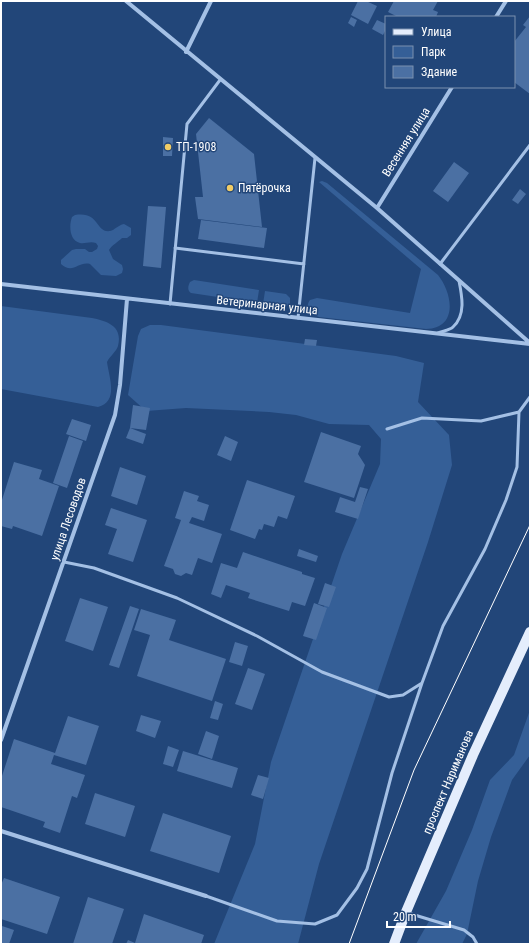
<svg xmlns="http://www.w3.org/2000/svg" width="531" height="945" viewBox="0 0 531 945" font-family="'Roboto Condensed',sans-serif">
<rect width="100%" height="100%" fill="#224679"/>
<!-- green -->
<path fill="#355f97" d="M 322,181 L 327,183 L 438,275 C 453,294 458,328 426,329 L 319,317 C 311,314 304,308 310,300 L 317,298 L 410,313 L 421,269 L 319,182 Z
M 75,215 C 100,211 95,233 110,231 C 115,230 118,225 124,224 L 131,228 L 131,235 L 127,238 L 122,238 C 118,242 112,245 109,250 L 113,259 L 122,265 L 123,269 L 122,273 L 116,276 L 101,275 L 90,264 C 78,261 73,275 61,264 L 61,260 L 72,250 L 76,249 L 85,249 L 89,252 L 92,252 L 97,249 L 98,246 L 96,243 C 90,241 85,244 80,243 C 69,240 69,225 72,217 Z
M 194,280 L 259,290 L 257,303 L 191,293 C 187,290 188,286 190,282 Z
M 265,291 L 286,294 L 290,298 L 290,304 C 283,310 271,305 263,304 Z
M 1,306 L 92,318 C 107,321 123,326 118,346 C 116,352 110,356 107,362 C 109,377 119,402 98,407 L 1,389 Z
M 150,325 L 161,325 L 396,356 L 424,363 L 418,402 L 449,435 L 452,465 L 428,542 L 319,864 L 298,944 L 214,944 L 255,844 L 271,762 L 342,554 L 380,464 L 381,439 L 369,425 L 329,424 L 296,415 L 269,412 L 186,408 L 146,411 L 128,395 L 138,336 L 141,329 Z
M 530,710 L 530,755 L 512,780 L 491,837 L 478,881 L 467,934 L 462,944 L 416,944 L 446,891 L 472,830 L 490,780 L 514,755 Z"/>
<!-- building -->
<path fill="#4b70a3" d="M 358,1 L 366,1 L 377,6 L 368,24 L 351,15 Z
M 394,1 L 438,1 L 433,10 L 438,12 L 436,17 L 398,17 L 388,12 Z
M 530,16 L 530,94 L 514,82 L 514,42 L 526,27 L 523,25 Z
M 351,17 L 357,20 L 354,27 L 348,23 Z
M 377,20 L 386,24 L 386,29 L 383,35 L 372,29 Z
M 209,118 L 254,154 L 262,227 L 198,219 L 195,197 L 203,197 L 196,134 Z
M 163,137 L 173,138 L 172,156 L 163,156 Z
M 454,162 L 469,173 L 448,202 L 433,191 Z
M 520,189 L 526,194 L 518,204 L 512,200 Z
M 148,206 L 166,207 L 161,268 L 143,266 Z
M 201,220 L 267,228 L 264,248 L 198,239 Z
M 305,339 L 317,340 L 316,346 L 304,345 Z
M 133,405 L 150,408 L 146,430 L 130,428 Z
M 72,419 L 91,425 L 86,441 L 66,434 Z
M 130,428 L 146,434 L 143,444 L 126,438 Z
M 321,432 L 361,446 L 358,454 L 365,465 L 354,498 L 304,482 Z
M 69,436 L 83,441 L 67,488 L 53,483 Z
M 225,436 L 238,442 L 231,461 L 217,455 Z
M 14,462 L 42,470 L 39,479 L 59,486 L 42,536 L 13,526 L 12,529 L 1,526 L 1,503 Z
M 120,467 L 146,476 L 137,505 L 111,496 Z
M 247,480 L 295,496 L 287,519 L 278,516 L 274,527 L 264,524 L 262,530 L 259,529 L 255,539 L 230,530 Z
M 360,487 L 368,489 L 358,519 L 335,512 L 340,497 L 355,502 Z
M 184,491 L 199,496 L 197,501 L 209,505 L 204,521 L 192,517 L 189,523 L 222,534 L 212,563 L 198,558 L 192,575 L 186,573 L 181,576 L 175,574 L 173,569 L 164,566 L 181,520 L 175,518 Z
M 111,508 L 147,520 L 133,562 L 108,554 L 117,529 L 105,525 Z
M 299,549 L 318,556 L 316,562 L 297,556 Z
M 243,552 L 302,572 L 302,574 L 315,578 L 305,606 L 292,602 L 289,611 L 248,598 L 250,593 L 226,585 L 221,598 L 211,594 L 221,563 L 237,568 Z
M 325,583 L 336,587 L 329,607 L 318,604 Z
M 80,598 L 108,607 L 93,651 L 65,641 Z
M 314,603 L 327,608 L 316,640 L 303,636 Z
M 130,606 L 139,609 L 119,668 L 109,665 Z
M 141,609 L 176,620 L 169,640 L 226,659 L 212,701 L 137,676 L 150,635 L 134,630 Z
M 235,642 L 248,646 L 242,666 L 229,662 Z
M 248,668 L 265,674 L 252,710 L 235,704 Z
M 215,701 L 223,704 L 218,720 L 210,718 Z
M 141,715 L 161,721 L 155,738 L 136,731 Z
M 68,716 L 99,726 L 86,765 L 54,755 L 51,764 L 85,775 L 77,798 L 72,796 L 60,833 L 43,827 L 45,822 L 1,807 L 1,779 L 14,739 L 55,753 Z
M 206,731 L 219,736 L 212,759 L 198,754 Z
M 168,746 L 179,750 L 173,767 L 163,764 Z
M 183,751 L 238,768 L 232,788 L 177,771 Z
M 258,775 L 269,778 L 263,799 L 251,795 Z
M 95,793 L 135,806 L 125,837 L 85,824 Z
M 163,813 L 231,836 L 219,873 L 150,851 Z
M 4,878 L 60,897 L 47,934 L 1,919 L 1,885 Z
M 88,897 L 124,909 L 112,944 L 73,944 Z
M 144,914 L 204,935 L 201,944 L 126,944 L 128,940 L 135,943 Z
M 2,926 L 14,930 L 9,944 L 1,944 Z"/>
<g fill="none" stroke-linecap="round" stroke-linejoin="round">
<!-- lane -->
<path stroke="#a4c0e5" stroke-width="3" d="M 175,248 L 304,264
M 440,264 L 530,145
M 170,304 L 187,124 L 220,80
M 298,318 L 315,158
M 438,333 C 443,331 450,330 453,327 C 466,315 462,296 459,281
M 387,429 L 422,418 L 481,421 L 519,412
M 64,562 L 94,568 L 177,598 L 257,636 L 322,672 L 389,697 L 403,695 L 422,683 L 443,626 L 485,549 L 506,500 L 517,467 L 519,412 L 530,397
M 206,896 L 277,921 L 315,924 L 337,915 L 357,888 L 367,869 L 392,773 L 422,683
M 408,913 L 464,930 L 473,937 L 477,944"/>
<!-- street -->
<path stroke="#a4c0e5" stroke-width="4" d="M 126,1 L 377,208 L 530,343
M 496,17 L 506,1
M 186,52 L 211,1
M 377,208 L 452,87
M 1,284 L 530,344
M 1,740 L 115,415 L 120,385 L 127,299
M 1,831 L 206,896"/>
<!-- primary -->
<path stroke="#e4edfc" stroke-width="10" d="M 394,944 L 406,912 L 473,755 L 530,632"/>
<!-- tram -->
<path stroke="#fff" stroke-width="1" d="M 349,944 L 414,770 L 530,525"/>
</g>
<!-- markers -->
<g fill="#f0cc66" stroke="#224679" stroke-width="1.5">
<circle cx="168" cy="147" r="4"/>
<circle cx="230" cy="188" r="4"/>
</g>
<g text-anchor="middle" stroke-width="3" stroke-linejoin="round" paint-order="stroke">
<!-- street labels -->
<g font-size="12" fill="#fff" stroke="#224679">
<text transform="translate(406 142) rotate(-58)" y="4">Весенняя улица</text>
<text transform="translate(267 305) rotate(6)" y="4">Ветеринарная улица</text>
<text transform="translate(68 519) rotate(-71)" y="4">улица Лесоводов</text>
<text transform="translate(448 782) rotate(-67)" y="4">проспект Нариманова</text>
</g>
<!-- poi labels -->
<g font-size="12" fill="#fff" stroke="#224679" text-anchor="start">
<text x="176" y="151">ТП-1908</text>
<text x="238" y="192">Пятёрочка</text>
</g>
</g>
<!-- border -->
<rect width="531" height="945" fill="none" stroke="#ffffff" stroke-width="4"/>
<!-- legend -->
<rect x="385" y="16" width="130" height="72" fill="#224679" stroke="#7a90af"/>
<rect x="393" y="29" width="20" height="6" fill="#e4edfc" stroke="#7a90af"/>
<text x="421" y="36" font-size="12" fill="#ffffff">Улица</text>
<rect x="393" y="46" width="20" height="12" fill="#355f97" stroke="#7a90af"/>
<text x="421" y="56" font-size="12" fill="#ffffff">Парк</text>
<rect x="393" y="66" width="20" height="12" fill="#4b70a3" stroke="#7a90af"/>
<text x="421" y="76" font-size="12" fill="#ffffff">Здание</text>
<!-- scale -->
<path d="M387 921v6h63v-6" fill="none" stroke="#ffffff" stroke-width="2"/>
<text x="393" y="921" font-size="12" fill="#ffffff" stroke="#224679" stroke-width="3" paint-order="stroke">20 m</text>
</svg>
